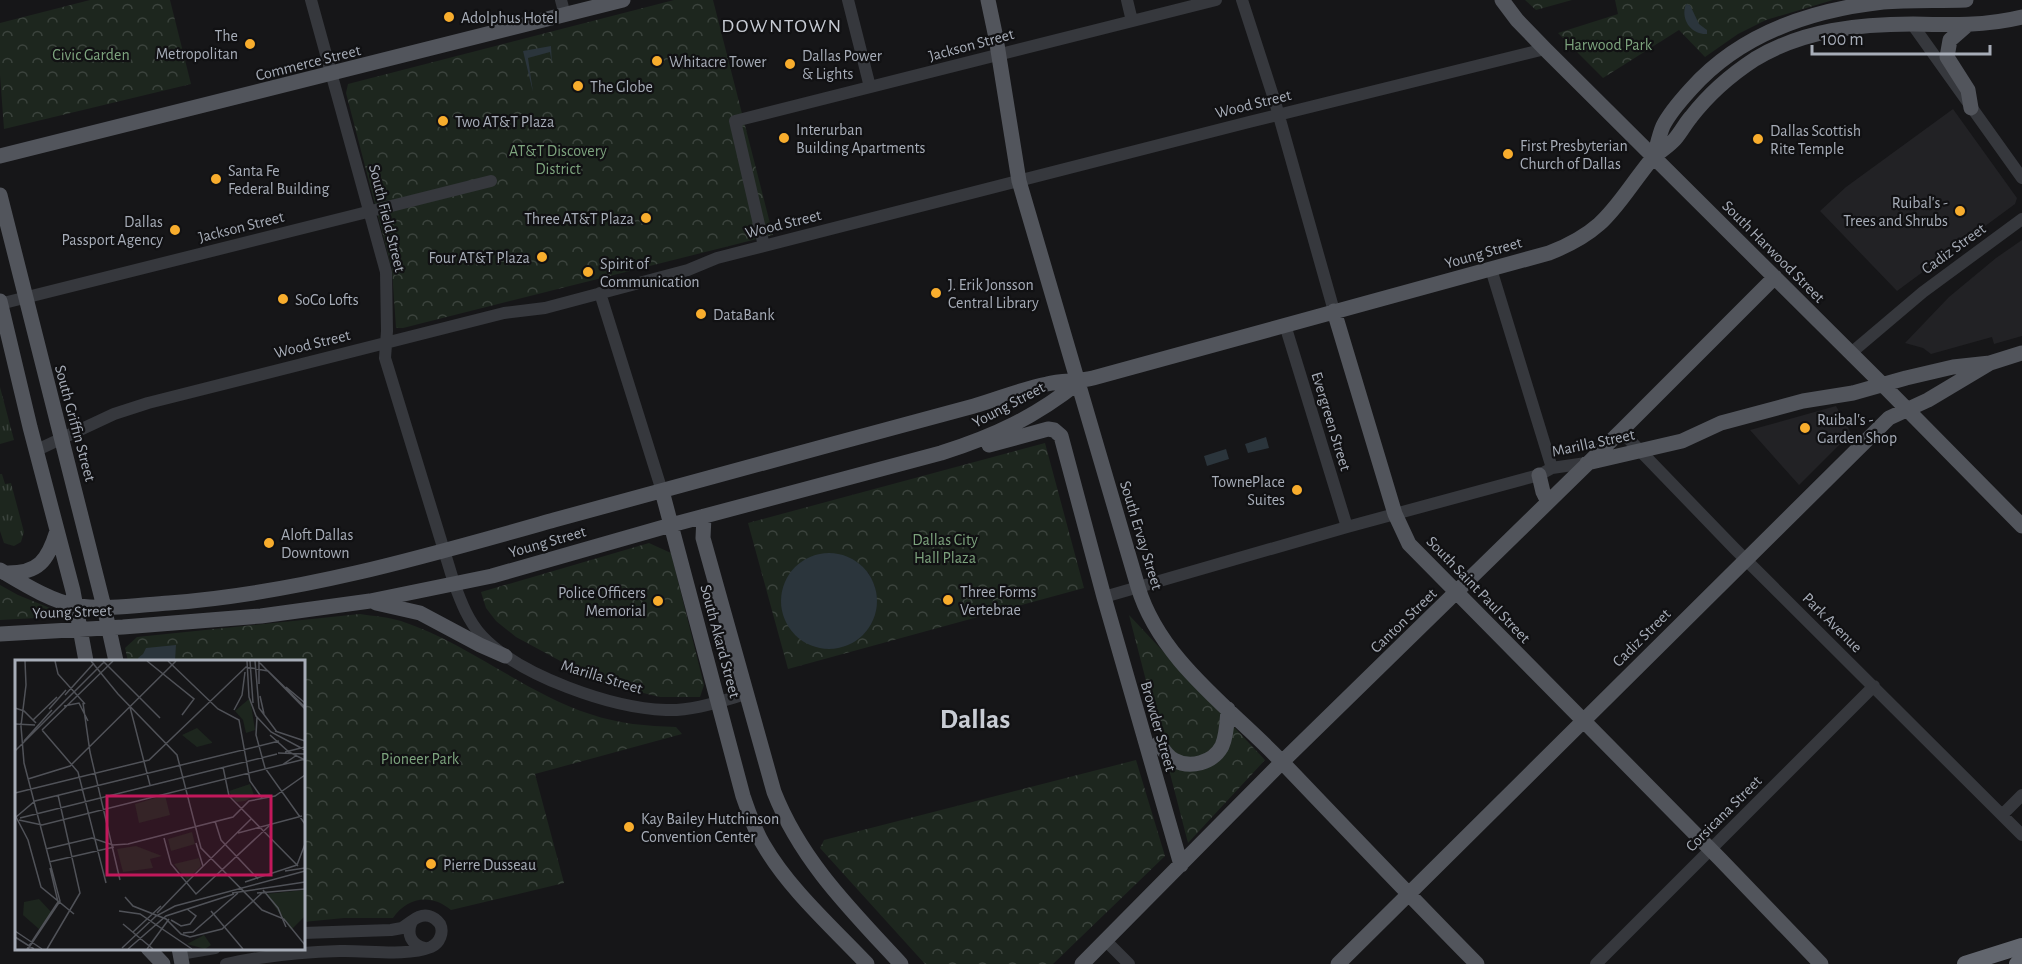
<svg xmlns="http://www.w3.org/2000/svg" width="2022" height="964" viewBox="0 0 2022 964" font-family="'Alegreya Sans',sans-serif">
<defs>
<pattern id="grass-tufts" width="24" height="20" patternUnits="userSpaceOnUse" patternTransform="scale(1.5)"><rect width="24" height="20" fill="#1d261e"/><path d="M3 7l-1-3M5 7V3M7 7l1-3M15 17l-1-3M17 17v-4M19 17l1-3" fill="none" stroke="#3b433d"/></pattern>
<pattern id="park-crowns" width="20" height="18" patternUnits="userSpaceOnUse" patternTransform="scale(1.5)"><rect width="20" height="18" fill="#1d261e"/><path d="M2 6a3 3 0 1 1 6 0M12 15a3 3 0 1 1 6 0" fill="none" stroke="#3b433d"/></pattern>
</defs>
<rect width="100%" height="100%" fill="#161618"/>
<!-- built -->
<path fill="#222225" d="M 1953,109 L 2017,198 L 2015,204 L 1897,291 L 1820,211 L 1846,187 Z
M 2022,240 L 2022,336 L 1994,344 L 1992,337 L 1931,354 L 1923,348 L 1905,343 L 1949,297 L 1996,258 Z
M 1836,406 L 1851,433 L 1799,485 L 1750,430 Z"/>
<!-- grass -->
<path fill="url(#grass-tufts)" d="M 0,387 L 14,440 L 0,444 Z
M 0,474 L 2,474 L 5,484 L 11,483 L 24,532 L 21,542 L 14,546 L 4,543 L 0,531 Z"/>
<!-- park -->
<path fill="url(#park-crowns)" fill-rule="evenodd" d="M 90,0 L 170,0 L 191,84 L 4,129 L 0,75 L 0,23 Z
M 674,0 L 713,0 L 773,235 L 403,328 L 396,328 L 392,270 L 346,93 L 348,84 Z
M 1525,0 L 1572,0 L 1536,10 Z
M 1615,0 L 1833,0 L 1766,20 L 1738,34 L 1705,57 L 1679,30 L 1603,78 L 1558,33 L 1618,14 Z
M 1045,443 L 1084,588 L 788,669 L 748,523 ZM 868,572 L 875,587 L 858,639 C 839,650 813,649 796,635 Z
M 649,543 L 671,553 L 704,685 L 700,697 L 660,697 L 601,683 L 516,637 L 496,621 L 486,608 L 481,592 Z
M 0,585 L 18,595 L 55,610 L 55,617 L 0,620 Z
M 360,614 C 373,616 388,617 401,621 C 468,643 525,693 590,714 C 619,724 647,726 676,727 L 682,734 L 535,774 L 564,883 L 451,910 C 431,893 407,897 393,918 L 344,918 L 303,922 L 303,661 L 128,661 L 125,648 L 137,637 Z
M 1129,615 L 1265,760 L 1188,843 Z
M 1136,760 L 1165,856 L 1053,964 L 925,964 L 820,848 L 824,840 Z"/>
<!-- water -->
<path fill="#2b353c" d="M 1686,4 L 1690,5 L 1699,24 L 1707,30 L 1707,34 C 1691,35 1680,19 1686,4 Z
M 551,46 L 552,64 L 550,52 L 528,58 L 533,92 L 523,51 Z
M 1266,437 L 1269,448 L 1248,453 L 1245,444 Z
M 1226,449 L 1229,459 L 1207,466 L 1204,456 Z
M781 601a48 48 0 1 1 96 0a48 48 0 1 1-96 0Z
M 176,645 L 175,661 L 139,661 L 138,658 L 143,654 L 146,648 Z"/>
<g fill="none" stroke-linecap="round" stroke-linejoin="round">
<!-- minor -->
<path stroke="#36383d" stroke-width="12" d="M 311,0 L 386,272 L 387,331 L 385,358 L 454,583 C 461,602 468,621 482,636 C 520,676 611,708 666,710 C 693,711 721,701 746,694
M 561,0 L 565,15
M 848,0 L 870,87
M 1127,0 L 1132,21
M 1242,0 L 1275,102 L 1334,311
M 1912,24 L 2022,178
M 764,246 L 735,121 L 1216,0
M 1491,269 L 1552,468
M 600,293 L 662,491
M 0,304 L 491,181
M 1285,325 L 1347,527
M 1851,353 L 1923,292 L 2022,219
M 1621,431 L 1734,548 L 2022,835
M 37,450 L 114,414 L 148,403 L 504,313 L 545,308 L 688,270 L 717,258 L 1249,122 L 1545,49
M 1104,597 L 1347,527 L 1539,475 L 1552,468 L 1586,463
M 2002,815 L 2022,795
M 303,933 L 391,930 L 402,928 L 412,921
M 1105,940 L 1129,964
M 180,954 L 215,948
M 226,964 C 263,956 301,952 340,951 C 367,950 406,957 431,947 C 440,943 444,932 440,924 C 437,920 433,917 429,916 C 422,914 417,917 412,921 C 406,934 411,945 425,948
M 1596,964 L 1874,686"/>
<!-- major -->
<path stroke="#52555c" stroke-width="15" d="M 988,0 L 996,38 L 1019,181 L 1138,587 C 1160,661 1233,710 1284,764 C 1348,831 1412,898 1477,964
M 1502,0 L 1517,20 L 1545,49 L 1882,384 L 2022,526
M 1966,26 L 1950,40 L 1947,57 L 1968,90 L 1971,108
M 0,156 L 623,0
M 1654,157 C 1657,146 1659,135 1663,126 C 1670,112 1681,100 1691,89 C 1740,34 1811,10 1883,2 C 1910,0 1938,1 1966,0
M 0,195 L 104,607 L 116,661
M 0,301 L 30,427 L 73,591 L 86,661
M 1334,311 L 1395,514 L 1409,544 L 1720,859 L 1821,964
M 989,445 L 1048,429 L 1054,430 L 1061,436 L 1104,597 L 1181,865
M 1587,463 L 1682,441 L 1721,423 L 1803,401 L 1853,393 L 1906,378 L 1953,367 L 1990,363 L 2022,353
M 1539,475 L 1543,492 L 1548,502
M 662,491 L 743,796 C 749,813 754,829 763,844 C 789,889 831,926 867,964
M 704,516 L 703,538 L 774,792 C 801,861 852,911 901,964
M 0,570 C 22,583 52,602 78,606 C 107,610 139,605 169,603 C 300,593 427,556 554,520 C 694,481 834,444 974,406 C 998,399 1022,389 1047,384 C 1062,380 1078,382 1093,378 L 1549,253 C 1608,230 1614,206 1651,160 C 1658,152 1668,147 1675,139 C 1681,132 1685,124 1691,117 C 1708,95 1732,74 1755,59 C 1803,30 1859,24 1913,24 C 1950,25 1986,26 2022,17
M 5,573 C 39,574 48,560 57,531
M 376,603 L 420,613 L 480,645 L 505,656
M 0,634 L 123,627 L 261,616 L 370,601 L 492,576 L 671,525 L 941,453 C 995,436 1035,417 1079,382
M 1159,743 C 1163,749 1166,756 1174,760 C 1190,769 1213,763 1222,746 C 1227,735 1227,721 1228,709
M 148,948 L 163,964
M 179,948 L 182,964
M 1082,964 L 1282,762 L 1621,431 L 1775,277
M 1338,964 L 1889,418 L 1928,400 L 1990,363"/>
<!-- highway -->
<path stroke="#62666e" stroke-width="16" d="M 1965,964 L 2022,946
M 2017,964 L 2022,962"/>
</g>
<!-- markers -->
<g fill="#f8ad2d" stroke="#111113" stroke-width="2">
<circle cx="449" cy="17" r="6"/>
<circle cx="250" cy="44" r="6"/>
<circle cx="657" cy="61" r="6"/>
<circle cx="790" cy="64" r="6"/>
<circle cx="578" cy="86" r="6"/>
<circle cx="443" cy="121" r="6"/>
<circle cx="784" cy="138" r="6"/>
<circle cx="1758" cy="139" r="6"/>
<circle cx="1508" cy="154" r="6"/>
<circle cx="216" cy="179" r="6"/>
<circle cx="1960" cy="211" r="6"/>
<circle cx="646" cy="218" r="6"/>
<circle cx="175" cy="230" r="6"/>
<circle cx="542" cy="257" r="6"/>
<circle cx="588" cy="272" r="6"/>
<circle cx="936" cy="293" r="6"/>
<circle cx="283" cy="299" r="6"/>
<circle cx="701" cy="314" r="6"/>
<circle cx="1805" cy="428" r="6"/>
<circle cx="1297" cy="490" r="6"/>
<circle cx="269" cy="543" r="6"/>
<circle cx="948" cy="600" r="6"/>
<circle cx="658" cy="601" r="6"/>
<circle cx="629" cy="827" r="6"/>
<circle cx="431" cy="864" r="6"/>
</g>
<g text-anchor="middle" stroke-width="4.5" stroke-linejoin="round" paint-order="stroke">
<!-- poi labels -->
<g font-size="16" fill="#a7adb8" stroke="#111113" text-anchor="start">
<text x="461" y="23">Adolphus Hotel</text>
<text x="238" y="41" text-anchor="end">The<tspan x="238" dy="18">Metropolitan</tspan></text>
<text x="802" y="61">Dallas Power<tspan x="802" dy="18">&amp; Lights</tspan></text>
<text x="669" y="67">Whitacre Tower</text>
<text x="590" y="92">The Globe</text>
<text x="455" y="127">Two AT&amp;T Plaza</text>
<text x="796" y="135">Interurban<tspan x="796" dy="18">Building Apartments</tspan></text>
<text x="1770" y="136">Dallas Scottish<tspan x="1770" dy="18">Rite Temple</tspan></text>
<text x="1520" y="151">First Presbyterian<tspan x="1520" dy="18">Church of Dallas</tspan></text>
<text x="228" y="176">Santa Fe<tspan x="228" dy="18">Federal Building</tspan></text>
<text x="1948" y="208" text-anchor="end">Ruibal's -<tspan x="1948" dy="18">Trees and Shrubs</tspan></text>
<text x="634" y="224" text-anchor="end">Three AT&amp;T Plaza</text>
<text x="163" y="227" text-anchor="end">Dallas<tspan x="163" dy="18">Passport Agency</tspan></text>
<text x="530" y="263" text-anchor="end">Four AT&amp;T Plaza</text>
<text x="600" y="269">Spirit of<tspan x="600" dy="18">Communication</tspan></text>
<text x="948" y="290">J. Erik Jonsson<tspan x="948" dy="18">Central Library</tspan></text>
<text x="295" y="305">SoCo Lofts</text>
<text x="713" y="320">DataBank</text>
<text x="1817" y="425">Ruibal's -<tspan x="1817" dy="18">Garden Shop</tspan></text>
<text x="1285" y="487" text-anchor="end">TownePlace<tspan x="1285" dy="18">Suites</tspan></text>
<text x="281" y="540">Aloft Dallas<tspan x="281" dy="18">Downtown</tspan></text>
<text x="960" y="597">Three Forms<tspan x="960" dy="18">Vertebrae</tspan></text>
<text x="646" y="598" text-anchor="end">Police Officers<tspan x="646" dy="18">Memorial</tspan></text>
<text x="641" y="824">Kay Bailey Hutchinson<tspan x="641" dy="18">Convention Center</tspan></text>
<text x="443" y="870">Pierre Dusseau</text>
</g>
<!-- street labels -->
<g font-size="16" fill="#a7adb8" stroke="#111113">
<text transform="translate(971 44) rotate(-15)" y="6">Jackson Street</text>
<text transform="translate(308 62) rotate(-14)" y="6">Commerce Street</text>
<text transform="translate(1253 103) rotate(-14)" y="6">Wood Street</text>
<text transform="translate(388 218) rotate(76)" y="6">South Field Street</text>
<text transform="translate(783 223) rotate(-14)" y="6">Wood Street</text>
<text transform="translate(241 226) rotate(-14)" y="6">Jackson Street</text>
<text transform="translate(1953 248) rotate(-36)" y="6">Cadiz Street</text>
<text transform="translate(1774 251) rotate(45)" y="6">South Harwood Street</text>
<text transform="translate(1483 252) rotate(-16)" y="6">Young Street</text>
<text transform="translate(312 343) rotate(-14)" y="6">Wood Street</text>
<text transform="translate(1008 404) rotate(-28)" y="6">Young Street</text>
<text transform="translate(1332 421) rotate(73)" y="6">Evergreen Street</text>
<text transform="translate(76 423) rotate(75)" y="6">South Griffin Street</text>
<text transform="translate(1593 442) rotate(-12)" y="6">Marilla Street</text>
<text transform="translate(1142 535) rotate(73)" y="6">South Ervay Street</text>
<text transform="translate(547 541) rotate(-16)" y="6">Young Street</text>
<text transform="translate(1479 589) rotate(46)" y="6">South Saint Paul Street</text>
<text transform="translate(72 611) rotate(-2)" y="6">Young Street</text>
<text transform="translate(1403 620) rotate(-44)" y="6">Canton Street</text>
<text transform="translate(1833 622) rotate(45)" y="6">Park Avenue</text>
<text transform="translate(1641 637) rotate(-45)" y="6">Cadiz Street</text>
<text transform="translate(721 641) rotate(75)" y="6">South Akard Street</text>
<text transform="translate(602 676) rotate(17)" y="6">Marilla Street</text>
<text transform="translate(1159 726) rotate(74)" y="6">Browder Street</text>
<text transform="translate(1723 813) rotate(-45)" y="6">Corsicana Street</text>
</g>
<!-- park labels -->
<g font-size="16" fill="#7da47e" stroke="#111113">
<text x="1608" y="50">Harwood Park</text>
<text x="91" y="60">Civic Garden</text>
<text x="558" y="156">AT&amp;T Discovery<tspan x="558" dy="18">District</tspan></text>
<text x="945" y="545">Dallas City<tspan x="945" dy="18">Hall Plaza</tspan></text>
<text x="420" y="764">Pioneer Park</text>
</g>
<!-- quarter labels -->
<g font-size="20" letter-spacing="1.5" fill="#c8ccd4" stroke="#111113">
<text x="782" y="32">DOWNTOWN</text>
</g>
<!-- town labels -->
<g font-size="28" font-weight="bold" fill="#c8ccd4" stroke="#111113">
<text x="975" y="728">Dallas</text>
</g>
</g>
<!-- overview -->
<g transform="translate(15 660)">
<rect width="290" height="290" fill="#161618"/>
<path d="M 24,239 L 36,252 L 24,269 L 8,255 L 9,242 ZM 189,275 L 196,285 L 190,289 L 172,284 Z" fill="#1d261e"/>
<path d="M 235,38 L 240,70 L 231,73 L 228,60 L 220,51 ZM 182,68 L 197,82 L 197,83 L 182,87 L 167,75 ZM 235,124 L 239,135 L 243,134 L 230,141 L 222,142 L 218,139 L 223,135 L 217,137 L 214,131 ZM 150,135 L 155,155 L 124,163 L 120,144 ZM 177,172 L 180,184 L 156,191 L 153,179 ZM 121,186 L 147,196 L 135,199 L 138,208 L 108,212 L 102,189 ZM 184,198 L 186,206 L 172,220 L 159,204 ZM 289,230 L 289,257 L 276,270 L 251,234 Z" fill="#1d261e"/>
<path fill="none" stroke="#505258" stroke-width="1.5" d="M 10,1 L 11,25 L 6,66 L 9,103 L 45,241 L 13,289M 40,1 L 43,14 L 70,44M 76,1 L 103,34 L 162,95 L 186,188 L 247,250 L 269,259 L 290,285M 88,1 L 145,58M 132,1 L 179,39 L 167,55M 153,1 L 203,49 L 224,60 L 235,121 L 247,138M 232,1 L 234,37 L 241,56 L 256,72 L 290,90M 235,1 L 238,43M 240,1 L 244,48 L 262,72M 244,1 L 244,24M 245,3 L 290,49M 271,27 L 290,43M 50,35 L 79,3M 245,36 L 249,54M 68,43 L 75,92 L 105,220M 49,46 L 64,43 L 73,61M 115,47 L 135,125M 0,48 L 9,51 L 21,63M 34,49 L 51,30M 219,50 L 227,35 L 230,12M 242,57 L 241,75 L 250,108 L 290,164M 18,60 L 42,37M 0,64 L 20,65M 27,70 L 63,112 L 91,223M 27,70 L 98,1M 260,71 L 290,81M 255,75 L 274,92 L 290,100M 9,81 L 37,50M 0,91 L 89,2M 270,92 L 290,87M 263,93 L 290,94M 267,105 L 282,95M 208,107 L 214,136 L 283,206M 13,119 L 55,106 L 161,1M 0,133 L 134,100 L 231,7 L 253,11 L 290,47M 0,155 L 13,180 L 26,227 L 59,254M 1,157 L 20,141 L 264,81M 5,158 L 262,94M 4,160 L 27,165 L 290,99M 200,161 L 206,180 L 243,219M 223,173 L 287,156M 149,178 L 156,204 L 181,234 L 254,166M 181,183 L 188,206M 31,189 L 77,178 L 98,185 L 113,184 L 218,157 L 234,141 L 260,136 L 290,115M 34,202 L 99,187M 282,205 L 290,184M 270,211 L 290,208M 230,222 L 282,205M 170,224 L 236,159M 248,230 L 263,248 L 271,267M 217,233 L 290,222M 242,233 L 290,229M 110,237 L 118,246 L 151,259 L 166,274 L 175,277 L 207,269 L 247,233M 104,251 L 125,254 L 177,289M 196,251 L 228,289M 142,253 L 170,224M 156,260 L 166,266 L 175,264 L 181,256 L 172,249M 108,264 L 138,289M 0,271 L 27,289M 118,272 L 146,246M 168,273 L 178,272 L 223,233M 0,277 L 19,289M 107,288 L 141,256 L 160,246 L 290,211M 12,289 L 43,242 L 35,208M 32,289 L 65,233 L 43,135M 113,289 L 151,256 L 219,234M 132,289 L 154,259"/>
<path fill="#c2185b" fill-opacity="0.15" stroke="#c2185b" stroke-width="3" d="M 92,136 L 256,136 L 256,215 L 92,215 Z"/>
<rect width="290" height="290" fill="none" stroke="#a7adb8" stroke-width="3"/>
</g>
<!-- scale -->
<path d="M1812 45v9h178v-9" fill="none" stroke="#a7adb8" stroke-width="3"/>
<text x="1821" y="45" font-size="18" fill="#a7adb8" stroke="#111113" stroke-width="4.5" paint-order="stroke">100 m</text>
</svg>
